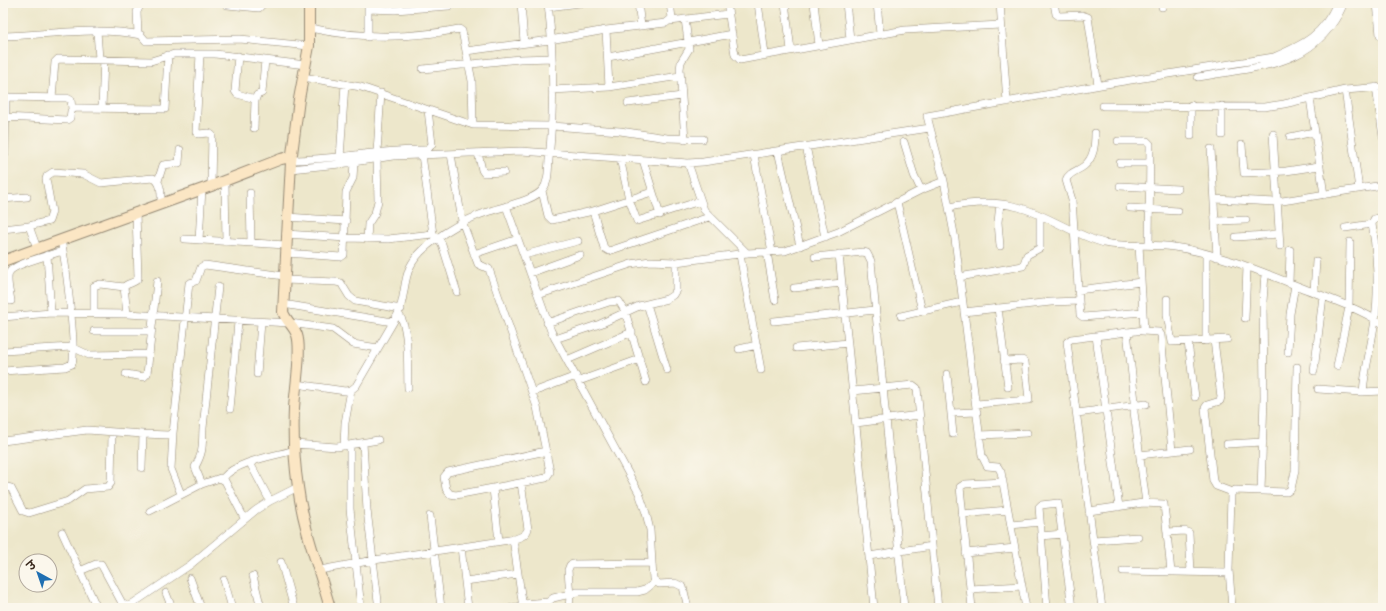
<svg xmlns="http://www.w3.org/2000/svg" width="1386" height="611" viewBox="0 0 1386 611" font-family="'Balsamiq Sans','Playpen Sans Deva',sans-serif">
<rect width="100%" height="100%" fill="#fbf7ec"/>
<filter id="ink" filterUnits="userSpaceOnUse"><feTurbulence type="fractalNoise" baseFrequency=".025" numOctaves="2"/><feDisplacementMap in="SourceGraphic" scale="8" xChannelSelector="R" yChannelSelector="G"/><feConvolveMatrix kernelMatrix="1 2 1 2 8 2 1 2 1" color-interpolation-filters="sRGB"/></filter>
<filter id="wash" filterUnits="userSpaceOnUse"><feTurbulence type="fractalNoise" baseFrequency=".012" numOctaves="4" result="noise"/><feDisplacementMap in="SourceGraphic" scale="16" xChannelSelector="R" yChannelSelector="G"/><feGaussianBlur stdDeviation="0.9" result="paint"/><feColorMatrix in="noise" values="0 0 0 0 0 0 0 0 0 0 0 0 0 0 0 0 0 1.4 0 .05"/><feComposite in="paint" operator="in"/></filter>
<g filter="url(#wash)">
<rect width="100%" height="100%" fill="#ede7cb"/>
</g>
<g filter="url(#ink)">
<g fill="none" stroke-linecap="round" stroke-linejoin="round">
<defs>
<path id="street" d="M 521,3 L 524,42
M 638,3 L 641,26
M 727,3 L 735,55 L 740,60 L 905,30 L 1001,25
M 758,3 L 765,54
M 785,3 L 791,50
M 814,3 L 819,45
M 846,3 L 850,39
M 877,3 L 880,34
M 1000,3 L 1007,102
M 1054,3 L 1056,14 L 1059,16 L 1082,15 L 1088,17 L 1098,85
M 1162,3 L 1162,7
M 1377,3 L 1380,35 L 1383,38
M 227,5 L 259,8 L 264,3
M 548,7 L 580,3
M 368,9 L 395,10 L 449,6 L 457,3
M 685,19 L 689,49 L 681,62 L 680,69 L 685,140
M 670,21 L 728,14
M 310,28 C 361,39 408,39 459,29 L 462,31 L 472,81 L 473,125
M 606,30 L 609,87
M 97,31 L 99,59
M 138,34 L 137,12 L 141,3
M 3,36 C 49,35 95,26 141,35 L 146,41 L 240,39 L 309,46
M 368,37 L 368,3
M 466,51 L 550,40 L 606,30 L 666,23 L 672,18 L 670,3
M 200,54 L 196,132 L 198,134 L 209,133 L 212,135 L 211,186
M 238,56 L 235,91 L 237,94 L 252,98 L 255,101 L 254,128
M 608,57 L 732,34
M 423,69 L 520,59 L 552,58
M 303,77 L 361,87 L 473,125 L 552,126 L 620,131 L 667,138 L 703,139
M 1198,77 C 1259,66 1316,68 1344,3
M 1376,87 L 1383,137
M 552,90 L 609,87 L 680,76
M 1345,90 L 1359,189
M 3,97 L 67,98 L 71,100 L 72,109
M 52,98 L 55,62 L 58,59 L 151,61 L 174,54 L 215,54 L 306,65
M 1310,98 L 1324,195
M 255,101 L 257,95 L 262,93 L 265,60
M 628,103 L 682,96
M 1103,106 L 1264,107 L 1284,104 L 1345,90 L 1383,87
M 1222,106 L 1222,135
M 102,108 L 104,59
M 3,117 L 67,120 L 70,118 L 71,111 L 75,108 L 165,109 L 168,55
M 1095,133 C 1095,145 1094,158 1084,166 C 1078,171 1069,172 1066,180 L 1072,200 L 1080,315 L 1083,317 L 1143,312
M 1273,134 L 1280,246
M 1191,136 L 1191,105
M 1290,137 L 1314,132
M 1118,141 L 1147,141 L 1150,144 L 1149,245
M 904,142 L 914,175 L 921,190
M 1242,145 L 1244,173 L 1286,171 L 1319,166
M 806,146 L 825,237
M 1211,149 L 1217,257
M 778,151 L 800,246
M 377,152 L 381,93
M 478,153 L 482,170 L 484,173 L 504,172
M 5,154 L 6,97
M 451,154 L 462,221 L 478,264 L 489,269 L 537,407 L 550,472 L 546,478 L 456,495 L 450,494 L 446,489 L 444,477 L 448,472 L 546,451
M 422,155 L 433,234
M 754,155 L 772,252
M 340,158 L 345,84
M 620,158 L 629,199 L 637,221 L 700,201
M 291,160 C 336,160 380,149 425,150 L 429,148 L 432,144 L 428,110
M 643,160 L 660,215
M 688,163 L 704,210 L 747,253
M 1120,163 L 1150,163
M 290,169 L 340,164 L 393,156 L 521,151 L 688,163 L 703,162 L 930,128
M 158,181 L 163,165 L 179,163 L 180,150
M 225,181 L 226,242
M 1120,186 L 1178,189
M 542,191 L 548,216 L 552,220 L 593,211 L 652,192
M 250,193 L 251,243
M 3,199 L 27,197
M 1214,199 L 1276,202 L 1383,185
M 897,202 L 922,311
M 506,206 L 551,331 L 639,493 L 646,513 L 650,530 L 653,579 L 659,584 L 675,583 L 683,587 L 688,608
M 949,207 C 972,202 995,201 1018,207 C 1048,215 1074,235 1104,243 C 1127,248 1151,243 1174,247 C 1217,253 1260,271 1300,287 C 1328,298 1358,308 1383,324
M 1130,208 L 1178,211
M 593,211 L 604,248 L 609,251 L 709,217
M 287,217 L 346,221
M 1216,221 L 1246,220
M 29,226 L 37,248
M 1345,228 L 1372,224 L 1374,219 L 1383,217
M 3,229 L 29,226 L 49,221 L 52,212 L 46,179 L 47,176 L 53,172 L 83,174 L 101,183 L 153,178 C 162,182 161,194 161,203
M 286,234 L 346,238 L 388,239 L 433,234 L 438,238 L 442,244 L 457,292
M 1236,237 L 1279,234
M 185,239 L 286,245
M 367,239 L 368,224 L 375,213 L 378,201 L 377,159
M 199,240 L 202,189
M 1000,246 L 998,222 L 1000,204
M 767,252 L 775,300
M 286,253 L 341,257 L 344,255 L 346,192 L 353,178 L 354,162
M 474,254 L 518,239
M 839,254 L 874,608
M 47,255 L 51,313
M 524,255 L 578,241
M 740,255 L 761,370
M 815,257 L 863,252 L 867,253 L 871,261 L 904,608
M 530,273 L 580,255
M 959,277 L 1023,266 L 1027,255 L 1040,248 L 1040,216
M 284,280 L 336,282 L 341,283 L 349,296 L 355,301 L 401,309
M 1289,283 L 1290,250
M 794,288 L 842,283
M 1078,290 L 1141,282
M 1314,292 L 1316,261
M 538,295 L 631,264 L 650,261 L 676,262 L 747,253 L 785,251 L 838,232 L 921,190 L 944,181
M 1167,299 L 1167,315 L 1172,342 L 1227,339
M 11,301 C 10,293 6,280 9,273 C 12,264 54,254 63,251
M 283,304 L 393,322
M 647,304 L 667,370
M 998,308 L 1008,387
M 964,312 L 1051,302 L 1079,301
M 94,314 L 94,286 L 100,284 L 124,287
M 127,314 L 124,287 C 128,282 135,284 138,278 L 136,212
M 398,314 C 410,324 407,372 408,388
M 901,316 L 962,302
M 3,317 L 51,313 L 127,314 L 290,323 L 333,329 L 353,344 L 378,348
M 1245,318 L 1247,267
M 774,321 L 875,310
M 547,323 L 609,302 L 619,301 L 625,311 L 646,382
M 94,331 L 152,331
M 1142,331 L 1159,332 L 1161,335 L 1172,451
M 1127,332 L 1135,401 L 1134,412 L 1146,503
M 1096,336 L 1119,507
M 555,339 L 600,324 L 639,306 L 667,299 L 673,295 L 676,290 L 676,262
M 1214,340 L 1221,397 L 1220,401 L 1207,405 L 1205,408 L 1213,481 L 1216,486 L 1232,492
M 1206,341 L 1206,254
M 1188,342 L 1195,397
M 796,348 L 848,343
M 739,349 L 757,345
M 3,351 L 72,347 L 89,355 L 149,354
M 1288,352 L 1290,314 L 1295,285
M 567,360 L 632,332
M 1337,366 L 1349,307 L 1350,242
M 3,371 L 65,367 L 72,364 C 77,351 65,258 61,240
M 1314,371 L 1323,296
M 126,374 L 144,377 L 147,374 L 157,281
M 257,374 L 261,322
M 947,374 L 953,434
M 579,381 L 640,359
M 296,384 L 345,391 L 351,390 L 356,386 L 398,314 C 405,299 403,282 410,267 C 422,242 465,219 490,211 C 504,206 534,201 543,189 C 549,182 548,169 549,160 C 554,108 554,55 548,3
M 1318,389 L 1361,392 L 1383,391
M 853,391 L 913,385 L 917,388 L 938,608
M 533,392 L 576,376
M 1363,392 C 1365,367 1372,344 1375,319 C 1379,291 1377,252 1372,224
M 976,404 L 1029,400 L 1025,362 L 1022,360 L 1004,361
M 230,409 L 238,322
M 951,413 L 977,412
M 1077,413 L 1146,404
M 856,423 L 919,415
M 173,433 L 171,469 L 181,494
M 979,435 L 1027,433
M 3,441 L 87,430 L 143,434 L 168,435 L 173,433 L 189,283 L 196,281 L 201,267 L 205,265 L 284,276
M 363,443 L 367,510 L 378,601
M 294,444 L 337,447 L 378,440
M 1227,444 L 1263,442
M 344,446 L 345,423 L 351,390
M 350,446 L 350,509 L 361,608
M 1140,455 L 1190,449
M 250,463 L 270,501
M 142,468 L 143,434
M 223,478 C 237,461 274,456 295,450
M 202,484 L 195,467 C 204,451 202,446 203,428 L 218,287
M 3,486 L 11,488 L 23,511 L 29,513 L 68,501 L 85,489 L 108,487 L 111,483 L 112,433
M 493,489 L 499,541
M 1261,491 L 1264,397 L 1263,302 L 1265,274
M 150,511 L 202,484 L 220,478 L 225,481 L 244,518
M 1089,511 L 1143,503 L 1164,504 L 1171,572
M 962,514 L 1008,510
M 430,516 L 441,608
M 1011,525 L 1040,522
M 62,532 L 97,608
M 1167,532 L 1185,531 L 1189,533 L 1191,572
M 1041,536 L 1062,534
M 513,539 L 523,608
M 1093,540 L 1138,537
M 461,547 L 468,608
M 966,553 L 1015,548
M 869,556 L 932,546
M 281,562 L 294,608
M 320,570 L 374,560 L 509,540 C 517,539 526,536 528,529 L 521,483
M 80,571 L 96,564 L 101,564 L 122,603 L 128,607
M 1123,571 L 1229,573
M 253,576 L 261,608
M 190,578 L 201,608
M 224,580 L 232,608
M 465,581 L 518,574
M 970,589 L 1022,586
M 166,593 L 172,608
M 570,596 L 568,570 L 570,565 L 573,564 L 652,563
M 522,604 L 548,602 L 553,598 L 570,594
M 126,608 L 190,565 L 256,510 L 270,501 L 298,487
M 512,608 L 522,606
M 569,608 L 570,596 L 576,592 L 637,592 L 645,590 L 655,582
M 972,608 L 960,487 L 965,484 L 1003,482
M 1026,608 L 1001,472 L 998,467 L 987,466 L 982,456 L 955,239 L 944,181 L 927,116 L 1112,83 L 1274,57 C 1305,44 1323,35 1337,3
M 1047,608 L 1039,507 L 1041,505 L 1058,503 L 1072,608
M 1102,608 L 1067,342 L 1071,339 L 1144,330 L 1139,245
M 1232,608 L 1229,570 L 1231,494 L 1235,490 L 1287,492 L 1291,489 L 1295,471 L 1297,367"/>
<path id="secondary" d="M 309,3 L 309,46 L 299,99 L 291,162 L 283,312 C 286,321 294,326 297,335 C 302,350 295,390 294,408 C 293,434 294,461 298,487 C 303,528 319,568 330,608
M 3,261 L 211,186 L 281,159 L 291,157"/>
</defs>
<!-- street casing -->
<use href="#street" stroke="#948874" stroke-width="8"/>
<!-- secondary casing -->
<use href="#secondary" stroke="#948874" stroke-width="12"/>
<!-- street -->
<use href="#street" stroke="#fff" stroke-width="7"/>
<!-- secondary -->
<use href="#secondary" stroke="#fbe6c4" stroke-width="10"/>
</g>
</g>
<!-- margin -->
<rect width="1386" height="611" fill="none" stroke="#fbf7ec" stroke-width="16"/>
<!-- north arrow -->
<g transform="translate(38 573) rotate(320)"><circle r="19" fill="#fbf7ec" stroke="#aea59a"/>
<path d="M0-3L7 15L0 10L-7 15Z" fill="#1f6fb2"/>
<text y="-6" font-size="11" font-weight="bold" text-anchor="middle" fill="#3b2a1e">उ</text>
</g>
</svg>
